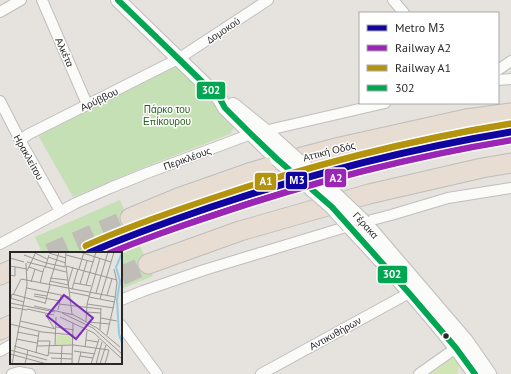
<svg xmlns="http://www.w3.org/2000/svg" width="511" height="374" viewBox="0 0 511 374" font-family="'PT Sans',sans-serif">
<rect width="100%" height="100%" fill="#e6e2dd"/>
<!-- green -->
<path fill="#c6e0b6" d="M 175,65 L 236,124 L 230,134 L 145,167 L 73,197 L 38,135 Z
M 120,200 L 153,276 L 121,289 L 121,253 L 42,253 L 35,237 Z"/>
<!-- pitch -->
<path fill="#d1e5b4" d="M 455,356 L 461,362 L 457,374 L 429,374 Z"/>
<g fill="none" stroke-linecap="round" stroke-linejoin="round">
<!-- highway-tunnel -->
<path stroke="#c0bdb9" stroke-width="19" stroke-dasharray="19 10" stroke-linecap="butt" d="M 49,253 L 130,218
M 121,276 L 148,264"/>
<defs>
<path id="street" d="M 42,0 L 87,104
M 393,0 L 404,13
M 0,12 L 21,0
M 498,70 L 511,61
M 498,80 L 511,79
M 0,101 L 20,140 L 60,211
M 20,140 L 29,134 L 178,59 L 268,0
M 0,244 L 76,203 L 110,188 L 147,173 L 251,134 L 385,103
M 121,300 L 143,291 L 204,270 L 349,226 L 391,215 L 448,198 L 511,188
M 121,325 L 157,374
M 0,351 L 11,345
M 12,374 L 19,372 L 30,374
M 261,374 L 409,293
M 419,374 L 456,348"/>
<path id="secondary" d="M 118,0 L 220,99 L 225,108 L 277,159
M 233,105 L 265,131 L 286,150
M 364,222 L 466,341 L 489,374
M 349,226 C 393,274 438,321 475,374"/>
<path id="highway" d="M 130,218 L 178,198 L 252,172 L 295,159 L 340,147 L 466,119 L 511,113
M 148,264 L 240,231 L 369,194 L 482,168 L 511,163
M 0,275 L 11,270
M 0,330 L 11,325"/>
</defs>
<!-- street casing -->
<use href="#street" stroke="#c0bebe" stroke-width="12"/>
<!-- secondary casing -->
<use href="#secondary" stroke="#c0bebe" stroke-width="16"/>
<!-- highway casing -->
<use href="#highway" stroke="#bfbdbc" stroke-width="21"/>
<!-- street -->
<use href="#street" stroke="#fbfbfa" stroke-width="10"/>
<!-- secondary -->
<use href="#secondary" stroke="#fbfbfa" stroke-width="14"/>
<!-- highway -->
<use href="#highway" stroke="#e8ddd2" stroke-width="19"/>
<defs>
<path id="secondary-bridge" d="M 286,150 L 319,179 L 364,222
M 277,159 L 332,207 L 349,226"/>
</defs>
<!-- secondary-bridge casing -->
<use href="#secondary-bridge" stroke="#c0bebe" stroke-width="16" stroke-linecap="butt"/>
<!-- secondary-bridge -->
<use href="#secondary-bridge" stroke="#fbfbfa" stroke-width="14"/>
<defs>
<path id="bus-1" d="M 118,0 L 220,99 L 225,108 L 251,134 L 277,159 L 332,207 L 409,293 L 456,348 L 475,374"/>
</defs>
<!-- bus-1 casing -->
<use href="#bus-1" stroke="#fff" stroke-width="9"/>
<!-- bus-1 -->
<use href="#bus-1" stroke="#00a651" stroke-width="6"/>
<defs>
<path id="rail-1" d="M 109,253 C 143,239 177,227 211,216 C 311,182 408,157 511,140"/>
<path id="rail-2" d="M 86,246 C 125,228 166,214 208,200 C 308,166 405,141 510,124"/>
</defs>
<!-- rail-1 casing -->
<use href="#rail-1" stroke="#fff" stroke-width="10"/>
<!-- rail-2 casing -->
<use href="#rail-2" stroke="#fff" stroke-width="10"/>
<!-- rail-1 -->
<use href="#rail-1" stroke="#9b26b6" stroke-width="7"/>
<!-- rail-2 -->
<use href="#rail-2" stroke="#b4930e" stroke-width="7"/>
<defs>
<path id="metro-1" d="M 89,253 C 129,235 170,221 211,207 C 310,174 408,149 511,132"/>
</defs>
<!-- metro-1 casing -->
<use href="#metro-1" stroke="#fff" stroke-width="10"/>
<!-- metro-1 -->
<use href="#metro-1" stroke="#10069f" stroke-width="7"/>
</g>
<!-- markers -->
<circle fill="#282828" stroke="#fff" stroke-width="1.5" cx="446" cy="336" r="3.5"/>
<g text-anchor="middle" stroke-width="3" stroke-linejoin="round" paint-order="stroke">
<!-- street labels -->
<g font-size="10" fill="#282828" stroke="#fff">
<text transform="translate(223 30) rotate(-34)" y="4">Δομοκού</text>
<text transform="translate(65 52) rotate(66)" y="4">Αλκέτα</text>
<text transform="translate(99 99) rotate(-26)" y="4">Αρύββου</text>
<text transform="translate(329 151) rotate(-14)" y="4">Αττική Οδός</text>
<text transform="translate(29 157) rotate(61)" y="4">Ηρακλείτου</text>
<text transform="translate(187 158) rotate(-20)" y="4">Περικλέους</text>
<text transform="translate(366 225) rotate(47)" y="4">Γέρακα</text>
<text transform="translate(335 333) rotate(-29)" y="4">Αντικυθήρων</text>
</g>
<!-- park labels -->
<g font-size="10" fill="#26611b" stroke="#fff">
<text x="167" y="113">Πάρκο του<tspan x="167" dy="12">Επίκουρου</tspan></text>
</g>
</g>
<!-- overview -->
<g transform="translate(10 252)">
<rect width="112" height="112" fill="#e6e2dd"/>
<path d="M 47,83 L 63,84 L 63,92 L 46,93 Z" fill="#d1e5b4"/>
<path fill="none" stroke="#92cce6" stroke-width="2" d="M 112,1 L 106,15 L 110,29 L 107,48 L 109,82 L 112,91"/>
<path fill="none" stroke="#9a9895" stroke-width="1" d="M 23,0 L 37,7M 70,0 L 101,10M 39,1 L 56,6M 14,3 L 36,11 L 55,15M 56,3 L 83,10M 38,5 L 56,11M 0,6 L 14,10M 17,10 L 56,20M 0,14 L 17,17M 56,14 L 62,62M 56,14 L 107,28M 19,15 L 33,20M 55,15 L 56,0M 35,16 L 39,3M 69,17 L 74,0M 17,19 L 26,0M 0,23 L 5,24 L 5,15M 40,26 L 57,28M 40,29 L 58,33M 21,30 L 25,17M 30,31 L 34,16M 64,31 L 81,34M 58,32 L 63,15M 70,32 L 77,9M 39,33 L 49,0M 76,33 L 86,0M 17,36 L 60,45M 62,37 L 68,17M 59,40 L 79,44M 86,41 L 98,0M 24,42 L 37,44M 3,43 L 11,27 L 105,45M 97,43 L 102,27M 24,44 L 50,49M 79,45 L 105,50M 0,46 L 14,50M 1,46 L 2,42 L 35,51M 90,47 L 104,0M 0,51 L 45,60M 35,52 L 40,33M 49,52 L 91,57M 77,52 L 104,56M 24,54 L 64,63 L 87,76 L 110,95M 0,55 L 17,58M 17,57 L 44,63M 48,58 L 51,44M 76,60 L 91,61M 52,61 L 83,76 L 112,102M 35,62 L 44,76M 50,65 L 84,81 L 112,107M 91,66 L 107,69M 10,69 L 46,77M 76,69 L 77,52 L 90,6M 78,70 L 100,72M 0,72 L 32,80 L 64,83M 46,75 L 64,78M 90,78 L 91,56M 7,80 L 28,84M 97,83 L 105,47 L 107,30 L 104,17M 6,87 L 27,91M 76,88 L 88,90M 27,89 L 40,89 L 38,104M 4,94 L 38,104M 27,94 L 64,93 L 99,98M 45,94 L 46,65M 75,95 L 77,79M 0,98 L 37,108M 64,99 L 85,102M 26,101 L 29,80M 39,101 L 62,102M 0,102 L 37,112M 70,104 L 83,106M 41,106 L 62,107M 2,112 L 17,33 L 16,11M 15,112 L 18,98M 51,112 L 52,94M 62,112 L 63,71M 68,112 L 71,100M 81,112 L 89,87M 86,112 L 92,90M 90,112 L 96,93M 95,112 L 99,98"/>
<path fill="#7b2cbf" fill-opacity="0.15" stroke="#7b2cbf" stroke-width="2" d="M 54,43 L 83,66 L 66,87 L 37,64 Z"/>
<rect width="112" height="112" fill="none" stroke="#282828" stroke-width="2"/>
</g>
<g stroke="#fff" stroke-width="1.5">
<rect x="196" y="81" width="30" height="19" rx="4" fill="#00a651"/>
<rect x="324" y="168" width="23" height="20" rx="4" fill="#9b26b6"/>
<rect x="285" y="171" width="23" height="19" rx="4" fill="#10069f"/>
<rect x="254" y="172" width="23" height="19" rx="4" fill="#b4930e"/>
<rect x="377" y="265" width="31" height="19" rx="4" fill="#00a651"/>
</g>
<g font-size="11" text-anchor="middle" font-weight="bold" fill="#fff">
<text x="211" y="94">302</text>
<text x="336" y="182">A2</text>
<text x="297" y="184">Μ3</text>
<text x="266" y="185">A1</text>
<text x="392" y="278">302</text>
</g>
<!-- legend -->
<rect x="359" y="12" width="140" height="92" fill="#ffffff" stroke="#a9a9a9"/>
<rect x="367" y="25" width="20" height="6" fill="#10069f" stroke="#a9a9a9"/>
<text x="395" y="32" font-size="12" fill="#282828">Metro Μ3</text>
<rect x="367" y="45" width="20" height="6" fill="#9b26b6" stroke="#a9a9a9"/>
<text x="395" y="52" font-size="12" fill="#282828">Railway A2</text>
<rect x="367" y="65" width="20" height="6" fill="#b4930e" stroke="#a9a9a9"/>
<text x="395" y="72" font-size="12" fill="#282828">Railway A1</text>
<rect x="367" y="85" width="20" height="6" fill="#00a651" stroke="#a9a9a9"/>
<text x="395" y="92" font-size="12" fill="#282828">302</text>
</svg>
